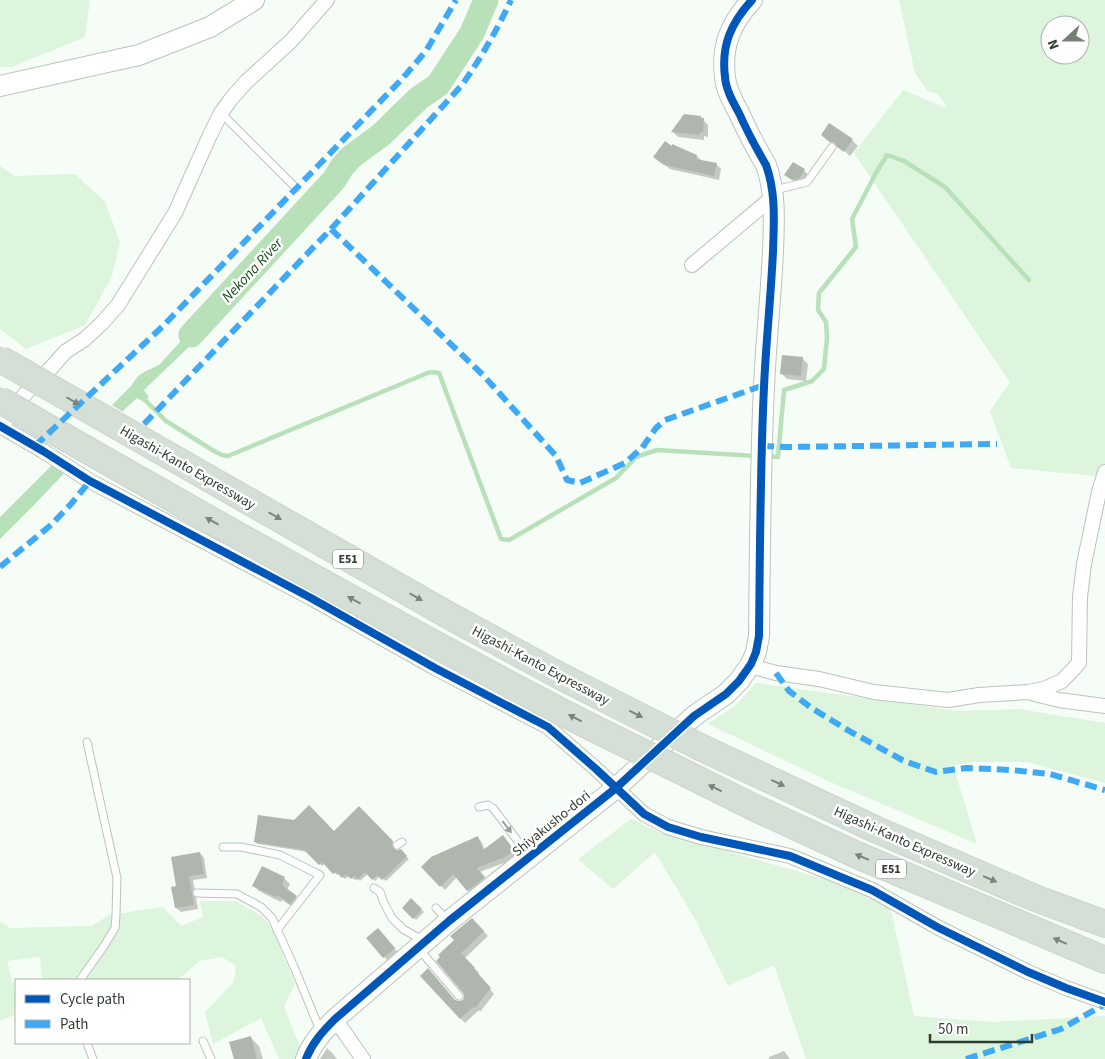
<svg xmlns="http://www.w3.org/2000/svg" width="1105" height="1059" viewBox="0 0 1105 1059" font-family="'Source Sans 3',sans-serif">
<rect width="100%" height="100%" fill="#f6fcf6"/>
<!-- green -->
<path fill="#dcf5dc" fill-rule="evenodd" d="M 0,0 L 90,0 L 85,37 L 12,67 L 0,67 Z
M 899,0 L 1105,0 L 1105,477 L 1011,468 L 990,411 L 1010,382 L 854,153 L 903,90 L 948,109 L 938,94 L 928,92 L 915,73 ZM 1050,25 L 1080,25 L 1080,55 L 1050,55 Z
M 0,166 L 15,176 L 75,174 L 105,202 L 120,242 L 112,276 L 85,325 L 26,349 L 0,329 Z
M 756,683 L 959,711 L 1019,709 L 1105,723 L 1105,783 L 1027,762 L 975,762 L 953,765 L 977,844 L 828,781 L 708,724 L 736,705 Z
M 631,819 L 659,832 L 888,897 L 914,1016 L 992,1022 L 1105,1016 L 1105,1059 L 806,1059 L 774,965 L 728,986 L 695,919 L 655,852 L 613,889 L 578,859 Z
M 200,901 L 236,901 L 263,917 L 272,928 L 295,984 L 284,1007 L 301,1049 L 296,1059 L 279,1059 L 261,1018 L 213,1044 L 205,1012 L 234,982 L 236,966 L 222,957 L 199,961 L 178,980 L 42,980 L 40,957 L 7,961 L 16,994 L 16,1014 L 0,1021 L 0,922 L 10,928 L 92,926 L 109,915 L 163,907 L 181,926 L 203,917 Z"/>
<!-- water -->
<path fill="#b8e1ba" d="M 215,304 L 212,322 L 195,341 L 144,390 L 149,397 L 144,402 L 137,398 L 125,409 L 35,504 L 0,539 L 0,517 L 131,386 L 138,376 L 146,371 L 159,365 Z"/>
<!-- pier -->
<path fill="#f6fcf6" d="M 110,404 L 125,413 L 77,463 L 60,454 Z"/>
<!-- shadow -->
<path fill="#0003" d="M 701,117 L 708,125 L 708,137 L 704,136 L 704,140 L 678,137 L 673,132 Z
M 830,125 L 852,140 L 858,146 L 850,156 L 840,147 L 837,147 L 828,141 L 822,135 Z
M 697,156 L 702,161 L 716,164 L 721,169 L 719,180 L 670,169 L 655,157 Z
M 804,170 L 809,176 L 799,185 L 786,175 Z
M 802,358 L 808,364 L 806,381 L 787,379 L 781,373 Z
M 359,808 L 395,845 L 394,848 L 394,850 L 400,850 L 409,859 L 386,881 L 380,876 L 375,881 L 368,874 L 360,881 L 357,878 L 355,880 L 349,876 L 345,879 L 339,873 L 337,875 L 325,863 L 322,866 L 308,852 L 258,844 L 255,842 L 334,832 Z
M 477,837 L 481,841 L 485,850 L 507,841 L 517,855 L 509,861 L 480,872 L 488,882 L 472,895 L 457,877 L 445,890 L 423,867 Z
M 200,853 L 204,858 L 207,878 L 193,880 L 198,909 L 181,912 L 176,908 L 177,887 Z
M 262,868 L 285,879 L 290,884 L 287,890 L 302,902 L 296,909 L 282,900 L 281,902 L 259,891 L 254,886 Z
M 411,900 L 424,912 L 416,920 L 404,908 Z
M 472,919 L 488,936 L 465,958 L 479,973 L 478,974 L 494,994 L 480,1012 L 479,1010 L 465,1023 L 422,976 L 456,1001 L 460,1003 L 464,1001 L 466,996 L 456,940 Z
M 384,935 L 399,954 L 389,962 L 384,957 Z
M 250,1037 L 259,1046 L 263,1059 L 235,1059 Z
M 327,1048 L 333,1054 L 337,1059 L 320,1059 Z
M 784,1051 L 790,1059 L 769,1059 L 769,1057 Z"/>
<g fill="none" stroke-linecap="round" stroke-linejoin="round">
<!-- stream -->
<path stroke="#b8e1ba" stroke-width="4.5" d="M 143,398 L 166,421 L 214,451 L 222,455 L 228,456 L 430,372 L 439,373 L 501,539 L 509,540 L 616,478 L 636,457 L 657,450 L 756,456
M 766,456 L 778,457 L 784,390 L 812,381 L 824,369 L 827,338 L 826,322 L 818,310 L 819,293 L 856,247 L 852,219 L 876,173 L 887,155 L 904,161 L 945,187 L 1029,280"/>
<!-- river -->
<path stroke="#b8e1ba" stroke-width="25" d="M 191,335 L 334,180 L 342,167 L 351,157 L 381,135 L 419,98 L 438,85 L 472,33 L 486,0"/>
</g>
<!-- building -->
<path fill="#aeb6ae" d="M 684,114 L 701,116 L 701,118 L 704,118 L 703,132 L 700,132 L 700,135 L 671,132 Z
M 829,123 L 853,139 L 844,152 L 837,147 L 835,142 L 830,142 L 821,135 Z
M 665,141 L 672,146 L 672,144 L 697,155 L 696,159 L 717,163 L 714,176 L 664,165 L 653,157 Z
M 793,162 L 805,169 L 799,179 L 792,180 L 784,175 Z
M 782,355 L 803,357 L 801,376 L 780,374 Z
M 309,805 L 334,831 L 359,806 L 393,841 L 392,845 L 393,848 L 397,850 L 401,849 L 407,856 L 382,880 L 377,875 L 372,880 L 365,872 L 357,880 L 354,876 L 351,879 L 346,874 L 342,878 L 336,872 L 333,874 L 322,862 L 319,865 L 304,850 L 254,842 L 258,815 L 294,820 Z
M 503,835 L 514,850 L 505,857 L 477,868 L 485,877 L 467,891 L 453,874 L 440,887 L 421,867 L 431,857 L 478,836 L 483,850 Z
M 200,852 L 204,874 L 189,876 L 194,905 L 175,908 L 171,887 L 176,886 L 171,857 Z
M 262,866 L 285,877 L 282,885 L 297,896 L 290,904 L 277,895 L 276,897 L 252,886 Z
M 411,898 L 422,909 L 413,919 L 402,908 Z
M 472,918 L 484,931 L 461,953 L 475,968 L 474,969 L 491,988 L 475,1008 L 473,1007 L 460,1019 L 420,976 L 428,968 L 455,1000 L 459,1001 L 463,1000 L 464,996 L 463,993 L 436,961 L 440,957 L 438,955 L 454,940 L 450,936 Z
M 378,928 L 395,948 L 383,958 L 366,938 Z
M 251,1036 L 257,1059 L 234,1059 L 229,1042 Z"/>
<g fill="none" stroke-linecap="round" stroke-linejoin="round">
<defs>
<path id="lane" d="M 221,113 L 296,188
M 775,190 L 807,182 L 832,147
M 479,807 L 488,805 L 493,808 L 529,856
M 397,845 L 402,842
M 223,847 L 241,847 L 280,855 L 320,875 L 277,930
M 374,888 L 380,892 L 384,903 L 392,918 L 403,929 L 422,940
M 197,893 L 237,894 L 261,907 L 272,918 L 294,967 L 320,1030
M 436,908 L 448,921
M 419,949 L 459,996
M 80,980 L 104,946 L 115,928 L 116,915 L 117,878 L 87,742
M 203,1041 L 211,1059
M 87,1043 L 93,1059"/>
<path id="street" d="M 692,265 L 773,197
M 0,426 L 43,451 L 90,481 L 311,598 L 435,668 L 548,727 L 596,769 L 644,814 L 668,827 L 701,837 L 790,856 L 872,890 L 937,927 L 1028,972 L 1066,988 L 1105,1002
M 3,428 L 8,415 L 31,387 L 52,367 L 65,352 L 85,339 L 102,323 L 118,305 L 175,213 L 210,135 L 221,113 L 231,99 L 246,82 L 291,41 L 327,0
M 751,664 L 758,668 L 776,673 L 819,679 L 874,692 L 948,700 L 979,695 L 1028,692 L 1044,689 L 1062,681 L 1079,663 L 1080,597 L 1084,564 L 1099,492 L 1105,472
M 1031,693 L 1059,700 L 1105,706
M 335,1019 L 363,1059"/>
<path id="secondary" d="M 0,86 L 139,55 L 210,27 L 254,0
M 306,1059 C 312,1043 323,1031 335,1019 L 449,921 L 616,788 L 694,716 L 726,694 L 739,681 L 751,664 L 756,652 L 759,636 C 760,553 760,470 764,387 C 766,341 771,296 773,251 C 774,222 776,192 766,165 C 756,148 747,131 739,113 C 733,102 726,90 725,77 C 721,45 731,23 752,0"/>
<path id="highway" d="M 702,748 L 877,830 L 1035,898 L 1105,924
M 681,771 L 753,807 L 857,855 L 1105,960"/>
</defs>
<!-- lane casing -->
<use href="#lane" stroke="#bcc3bc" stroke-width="9"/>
<!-- street casing -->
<use href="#street" stroke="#bcc3bc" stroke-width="16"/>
<!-- secondary casing -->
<use href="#secondary" stroke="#bcc3bc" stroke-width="22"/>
<!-- highway casing -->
<use href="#highway" stroke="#d3d7d3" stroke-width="28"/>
<!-- lane -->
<use href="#lane" stroke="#fefffe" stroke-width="7"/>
<!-- street -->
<use href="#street" stroke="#fefffe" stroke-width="14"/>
<!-- secondary -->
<use href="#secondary" stroke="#fefffe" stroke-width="20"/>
<!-- highway -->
<use href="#highway" stroke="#d4e0d5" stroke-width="25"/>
<defs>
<path id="highway-bridge" d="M 0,359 L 448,615 L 562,677 L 702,748
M 0,400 C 179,503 359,605 541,701 C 587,726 634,748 681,771"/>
</defs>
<!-- highway-bridge casing -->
<use href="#highway-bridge" stroke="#d3d7d3" stroke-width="28" stroke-linecap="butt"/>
<!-- highway-bridge -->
<use href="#highway-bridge" stroke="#d4e0d5" stroke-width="25"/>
<!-- quiet -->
<path stroke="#3fa9f5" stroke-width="6" stroke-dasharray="12 6" stroke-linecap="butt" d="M 331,229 L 483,375 L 556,456 L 567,480 L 580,483 L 625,463 L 642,448 L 656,428 L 665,420 L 764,385
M 144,424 L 331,229 L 462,85 C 481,58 497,30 511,0
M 35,446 L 162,327 L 402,79 L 426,51 L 456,0
M 762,446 L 786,447 L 997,444
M 0,567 L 51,525 L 71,504 L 90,481
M 776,673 L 789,691 L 813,709 L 851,732 L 904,761 L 936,772 L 966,768 L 1011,770 L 1050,774 L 1105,790
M 966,1059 L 1061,1029 L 1105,1004"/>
<defs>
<path id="cycleway" d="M 0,426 L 43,451 L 90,481 L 311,598 L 435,668 L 548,727 L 596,769 L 644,814 L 668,827 L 701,837 L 790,856 L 872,890 L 937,927 L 1028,972 L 1066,988 L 1105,1002
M 306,1059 C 312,1043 323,1031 335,1019 L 449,921 L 616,788 L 694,716 L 726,694 L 739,681 L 751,664 L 756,652 L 759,636 C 760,553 760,470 764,387 C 766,341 771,296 773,251 C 774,222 776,192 766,165 C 756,148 747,131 739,113 C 733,102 726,90 725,77 C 721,45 731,23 752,0"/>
</defs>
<!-- cycleway casing -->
<use href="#cycleway" stroke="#fff" stroke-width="11"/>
<!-- cycleway -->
<use href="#cycleway" stroke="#0057b8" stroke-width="8"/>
</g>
<!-- one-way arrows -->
<defs><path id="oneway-solid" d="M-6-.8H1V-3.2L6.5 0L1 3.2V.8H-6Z" transform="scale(1.25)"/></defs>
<g fill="#7a867b">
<use href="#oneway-solid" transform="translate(73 401) rotate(30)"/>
<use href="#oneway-solid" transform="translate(275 516) rotate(30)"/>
<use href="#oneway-solid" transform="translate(212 521) rotate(-151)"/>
<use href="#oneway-solid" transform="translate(416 597) rotate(30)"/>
<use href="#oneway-solid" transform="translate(354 600) rotate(-151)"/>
<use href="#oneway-solid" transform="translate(636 714) rotate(27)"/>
<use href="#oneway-solid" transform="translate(575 718) rotate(-153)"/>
<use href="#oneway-solid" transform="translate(778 783) rotate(25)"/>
<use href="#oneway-solid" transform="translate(715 788) rotate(-154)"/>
<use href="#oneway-solid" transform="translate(862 857) rotate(-157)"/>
<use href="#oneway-solid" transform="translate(990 879) rotate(23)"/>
<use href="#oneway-solid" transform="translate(1060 941) rotate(-157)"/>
</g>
<use fill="#989e98" href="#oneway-solid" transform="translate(507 827) rotate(53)"/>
<g text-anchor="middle" stroke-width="5" stroke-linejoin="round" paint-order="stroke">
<!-- shield labels -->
<g fill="#fff" stroke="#6f766f" stroke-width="1">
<rect x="333" y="549.5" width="30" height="19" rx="4"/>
<rect x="876" y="859.5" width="30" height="19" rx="4"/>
</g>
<g font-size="12" font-weight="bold" fill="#313c31">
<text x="348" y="563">E51</text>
<text x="891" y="873">E51</text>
</g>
<!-- street labels -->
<g font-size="14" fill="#313c31" stroke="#fff">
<text transform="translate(188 467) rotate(30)" y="5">Higashi-Kanto Expressway</text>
<text transform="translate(541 665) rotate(28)" y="5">Higashi-Kanto Expressway</text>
<text transform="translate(551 823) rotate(-39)" y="5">Shiyakusho-dori</text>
<text transform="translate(905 841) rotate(24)" y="5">Higashi-Kanto Expressway</text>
</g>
<!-- water labels -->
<g font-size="15" font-style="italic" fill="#174f1e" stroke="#fff">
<text transform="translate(252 270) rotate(-47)" y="5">Nekona River</text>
</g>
</g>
<!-- legend -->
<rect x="15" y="979" width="175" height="65" fill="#ffffff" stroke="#adb1ad"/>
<rect x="25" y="995" width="25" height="8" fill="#0057b8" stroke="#adb1ad"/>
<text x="60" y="1004" font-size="15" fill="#313c31">Cycle path</text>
<rect x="25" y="1020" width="25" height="8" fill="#3fa9f5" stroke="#adb1ad"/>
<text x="60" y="1029" font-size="15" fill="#313c31">Path</text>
<!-- north arrow -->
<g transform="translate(1065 40) rotate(249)"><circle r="24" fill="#ffffff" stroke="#adb1ad"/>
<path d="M0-4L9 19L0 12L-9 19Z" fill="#767f76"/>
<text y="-8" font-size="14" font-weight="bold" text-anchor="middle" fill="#313c31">N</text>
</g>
<!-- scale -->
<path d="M930 1034v8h102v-8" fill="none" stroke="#313c31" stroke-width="2.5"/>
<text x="938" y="1034" font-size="15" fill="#313c31" stroke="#ffffff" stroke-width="4" paint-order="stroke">50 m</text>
</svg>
